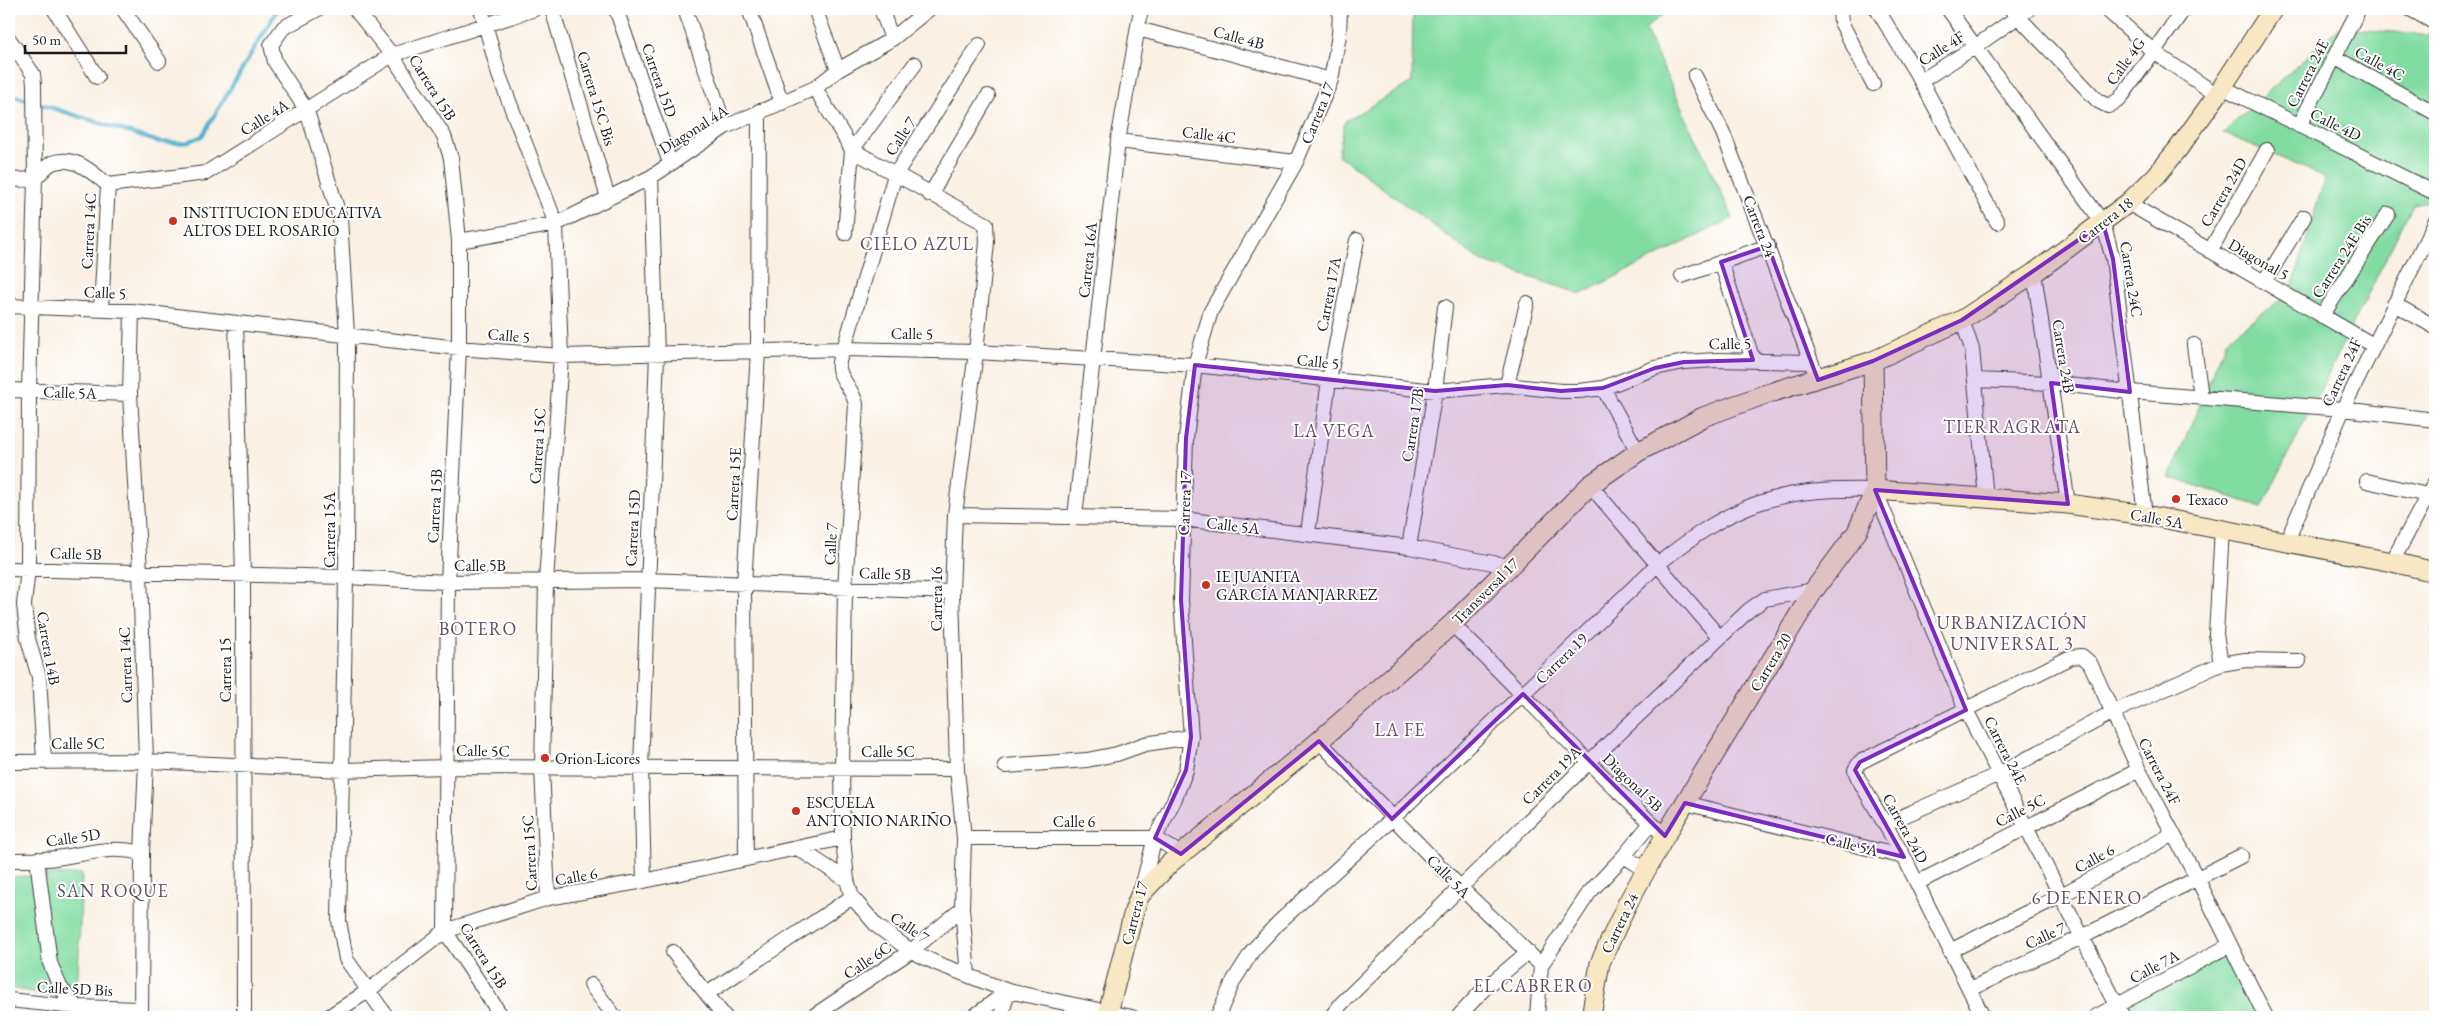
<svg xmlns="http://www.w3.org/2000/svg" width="2444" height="1026" viewBox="0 0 2444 1026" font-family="'EB Garamond',serif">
<rect width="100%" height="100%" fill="#fff"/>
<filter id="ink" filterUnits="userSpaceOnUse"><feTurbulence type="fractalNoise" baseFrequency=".02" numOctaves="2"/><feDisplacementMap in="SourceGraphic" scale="10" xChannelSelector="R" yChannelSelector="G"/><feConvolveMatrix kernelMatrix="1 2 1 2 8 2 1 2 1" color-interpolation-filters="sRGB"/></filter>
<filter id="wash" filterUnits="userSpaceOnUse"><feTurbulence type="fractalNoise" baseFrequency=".0096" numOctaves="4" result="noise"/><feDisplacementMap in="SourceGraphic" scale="20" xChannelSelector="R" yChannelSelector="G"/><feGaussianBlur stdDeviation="1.12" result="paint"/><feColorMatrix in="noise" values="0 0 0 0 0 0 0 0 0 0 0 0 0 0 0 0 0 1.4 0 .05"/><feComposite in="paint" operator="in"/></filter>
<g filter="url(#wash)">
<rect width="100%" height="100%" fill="#faf0e3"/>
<!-- green -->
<path fill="#81dca2" stroke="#4e7c5f" d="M 1413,9 L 1669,9 L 1645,29 L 1733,218 L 1581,294 L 1481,261 L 1338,155 L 1345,121 L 1412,82 Z
M 2338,28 L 2435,35 L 2435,200 L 2413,204 L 2262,507 L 2169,477 L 2227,339 L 2291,292 L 2325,177 L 2223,133 Z
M 82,874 L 77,1000 L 9,988 L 9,877 Z
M 2230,945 L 2263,1012 L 2252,1017 L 2095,1017 Z"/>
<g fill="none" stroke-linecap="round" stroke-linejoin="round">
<!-- stream -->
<path stroke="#4dafcc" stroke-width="4" d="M 9,94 L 30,101
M 37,103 L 159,142 L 185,143 L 202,136 L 278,9"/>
</g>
</g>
<g filter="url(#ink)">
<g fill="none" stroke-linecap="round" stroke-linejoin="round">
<defs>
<path id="street" d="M 54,9 L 97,77
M 123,9 L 159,61
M 318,9 L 283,28 L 271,45 L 275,62 L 307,111 L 340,218 L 347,335 L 346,577 L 339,921 L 346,959 L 387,1017
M 355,9 L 392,55 L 444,136 L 451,158 L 459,241 L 459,348 L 448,582 L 445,931 L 502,1017
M 481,9 L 499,75 L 556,224 L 561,356 L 546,582 L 542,768 L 548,898
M 552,9 L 608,198
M 616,9 L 670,163
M 685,9 L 725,127
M 749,9 L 782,103
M 815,9 L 838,70
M 881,9 L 892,39
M 1842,9 L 1840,12 L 1841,22 L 1873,84
M 1877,9 L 1921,81 L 1997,222
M 1948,9 L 2103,223 L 2113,259 L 2145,515
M 2011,9 L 2098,101 L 2108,106 L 2119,100 L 2184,9
M 2106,9 L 2154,52 L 2217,95
M 2410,9 L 2435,23
M 1138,29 L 1331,80
M 9,39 L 33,74 L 34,84 L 35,179 L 29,391 L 28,569 L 24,605 L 28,639 L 39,677 L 44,760
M 979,45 L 895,175 L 844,349 C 829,375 850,380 856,404 L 845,589 L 842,769 L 843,838 L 847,880 L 852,897 L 877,926 L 911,951 L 936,963 L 1008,991 L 1132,1017
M 2334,57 L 2435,113
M 1695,76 L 1723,133 L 1814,369
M 1921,81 L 1976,46 L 2029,9
M 2222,87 L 2435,193
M 815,88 L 852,150 L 986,224 L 987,242 L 976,352 L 955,515 L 952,592 L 957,769 L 964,838 L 962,909 L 968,975
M 2299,126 L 2359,9
M 1118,141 L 1296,162
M 9,180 L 35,179 C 40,174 46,166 52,163 C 75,154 92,173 108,185 L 206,173 L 392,55 L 535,9
M 930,195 L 988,96
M 2128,203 L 2373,345
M 845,233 L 852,150 L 915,64
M 459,241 L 556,224 L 651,177 L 725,127 L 815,88 L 838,70 L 892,39 L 929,9
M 2210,251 L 2267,150
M 1721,262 L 1753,360
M 2034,273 L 2068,504
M 1682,276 L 1768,246
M 2264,282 L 2304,217
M 2394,304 L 2435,327
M 9,306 L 132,311 L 459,348 L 561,356 L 844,349 L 976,352 L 1195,365 L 1435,391 L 1507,385 L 1561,391 L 1579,391 L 1603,388 L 1655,368 L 1684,362 L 1717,360 L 1811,362
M 101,309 L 108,185
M 132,311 L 130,394 L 140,572 L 146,761 L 142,853 L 141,1017
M 2322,316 L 2388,214
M 1962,320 L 1972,349 L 1986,498
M 236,323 L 243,574 L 244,1017
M 2194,345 L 2201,397
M 1975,380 L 2051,383 L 2130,392 L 2343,409 L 2435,420
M 1507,385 L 1527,303
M 1603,388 L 1638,452
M 9,390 L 130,394
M 2367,481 L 2427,495
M 1590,485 L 1719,637
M 955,515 L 1183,519 L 1409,547 L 1509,566
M 1075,516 L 1118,141 L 1141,9
M 1308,533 L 1329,380 L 1357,240
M 2287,541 L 2343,409 L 2435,222
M 1409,547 L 1435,391 L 1445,307
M 2392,562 L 2435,482
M 9,569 L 346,577 L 448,582 L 647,580 L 952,592
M 1452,624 C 1524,694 1591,768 1665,836
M 2221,664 L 2216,634 L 2222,529
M 1319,741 L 1461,888 L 1541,965
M 9,762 L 146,761 L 343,770 L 446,767 L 957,769
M 1005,766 L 1087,760 L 1117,754 L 1145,744 L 1191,737
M 1685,803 L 1904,857
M 1885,824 L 1999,774 L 2111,713 L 2221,664 L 2245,660 L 2299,661
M 964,838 L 1155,838 L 1181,854
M 799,849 L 847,880
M 1624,856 L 1646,870
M 37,859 L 50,963 L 60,987 L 76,1007
M 746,859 L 744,585 L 758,352 L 759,111
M 9,860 C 24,860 41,860 56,858 C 89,854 107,845 142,853
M 644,881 L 641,768 L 657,354 L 651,177
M 1917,883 L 2139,770
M 1140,894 L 1155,838 L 1175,798 L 1186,770 L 1191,737 L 1181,600 L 1186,438 L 1195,365 L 1211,311 L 1296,162 L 1331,80 L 1339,35 L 1340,9
M 1950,951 L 2060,896 L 2173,834
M 673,952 L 725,1017
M 591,985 L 615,1017
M 1970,989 L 2082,937 L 2241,856
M 708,993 L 852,897
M 9,1000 L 76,1007 L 140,1009
M 328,1017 L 368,991 L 445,931 L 548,898 L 644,881 L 843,838
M 812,1017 L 911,951 L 962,909
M 973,1017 L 1008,991
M 1001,1017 L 1008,991
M 1217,1017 L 1234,980 L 1253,950 L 1278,923 L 1392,819 L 1658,564 C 1734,503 1778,487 1875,490 L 1966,710 L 2123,1017
M 1331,1017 L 1342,1003 L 1588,763 L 1749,610 L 1765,599 L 1814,590
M 1458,1017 L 1482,991 L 1528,952
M 1537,1017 L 1541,965 L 1589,893 L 1624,856 L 1651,823
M 1983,1017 L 1904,857 L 1858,778 L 1855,770 L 1860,762 L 2071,657 L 2082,656 L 2090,663 L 2139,770 L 2198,880 L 2266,1017
M 2095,1017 L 2230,945"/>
<path id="secondary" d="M 1875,490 L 2068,504 L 2145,515 L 2392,562 L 2435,572
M 1107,1017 L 1134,911 L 1140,895 L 1169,864 L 1319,741 L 1452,624 L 1590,485 L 1638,452 L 1703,417 L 1766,394 L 1873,361 L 1962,320 L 2034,273 L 2128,203 L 2156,176 L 2178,149 L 2217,95 L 2273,9
M 1591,1017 L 1600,963 L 1627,904 L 1665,836 L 1814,590 L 1857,532 L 1875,490 L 1873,361"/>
</defs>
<!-- street casing -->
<use href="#street" stroke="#3d3c3a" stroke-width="16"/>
<!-- secondary casing -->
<use href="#secondary" stroke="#3d3c3a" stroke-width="21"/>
<!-- street -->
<use href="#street" stroke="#fff" stroke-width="14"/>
<!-- secondary -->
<use href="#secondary" stroke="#f7e8c3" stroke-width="19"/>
</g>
</g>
<!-- marked area -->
<path fill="#7b2cbf" fill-opacity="0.2" stroke="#7b2cbf" stroke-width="4" stroke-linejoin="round" d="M 2103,223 L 2113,259 L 2130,392 L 2051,383 L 2068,504 L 1875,490 L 1966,710 L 1860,762 L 1855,770 L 1904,857 L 1685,803 L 1665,836 L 1523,694 L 1392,819 L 1319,741 L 1181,854 L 1155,838 L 1186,770 L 1191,737 L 1181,600 L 1186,438 L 1195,365 L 1435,391 L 1507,385 L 1561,391 L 1603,388 L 1655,368 L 1684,362 L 1753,360 L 1721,262 L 1768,246 L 1818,380 L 1873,361 L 1962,320 Z"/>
<!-- markers -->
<g fill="#c8321e" stroke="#fff" stroke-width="2">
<circle cx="173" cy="221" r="5"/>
<circle cx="2176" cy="499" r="5"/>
<circle cx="1206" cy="585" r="5"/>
<circle cx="545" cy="758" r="5"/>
<circle cx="796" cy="811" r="5"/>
</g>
<g text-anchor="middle" stroke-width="4" stroke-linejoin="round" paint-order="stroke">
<!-- street labels -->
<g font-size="16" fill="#1c1c1c" stroke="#fff">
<text transform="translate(1239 37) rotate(15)" y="6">Calle 4B</text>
<text transform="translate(1941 48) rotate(-32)" y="6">Calle 4F</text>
<text transform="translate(2125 61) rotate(-54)" y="6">Calle 4G</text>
<text transform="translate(2380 63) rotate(29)" y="6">Calle 4C</text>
<text transform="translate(2307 73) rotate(-63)" y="6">Carrera 24E</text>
<text transform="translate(660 80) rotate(71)" y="6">Carrera 15D</text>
<text transform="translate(433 87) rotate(58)" y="6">Carrera 15B</text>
<text transform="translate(597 98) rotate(73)" y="6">Carrera 15C Bis</text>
<text transform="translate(1317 113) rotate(-68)" y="6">Carrera 17</text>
<text transform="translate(264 117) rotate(-32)" y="6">Calle 4A</text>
<text transform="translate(2336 124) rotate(26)" y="6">Calle 4D</text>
<text transform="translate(693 129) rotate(-32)" y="6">Diagonal 4A</text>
<text transform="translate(1209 134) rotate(7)" y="6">Calle 4C</text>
<text transform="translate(900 136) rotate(-57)" y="6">Calle 7</text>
<text transform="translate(2223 192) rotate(-60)" y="6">Carrera 24D</text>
<text transform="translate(2105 220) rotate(-38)" y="6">Carrera 18</text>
<text transform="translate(1760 226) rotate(69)" y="6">Carrera 24</text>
<text transform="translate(88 231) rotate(-87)" y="6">Carrera 14C</text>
<text transform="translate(2341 256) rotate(-57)" y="6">Carrera 24E Bis</text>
<text transform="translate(2259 259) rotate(30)" y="6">Diagonal 5</text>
<text transform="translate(1087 260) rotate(-84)" y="6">Carrera 16A</text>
<text transform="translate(2132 279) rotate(81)" y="6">Carrera 24C</text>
<text transform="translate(105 292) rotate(3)" y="6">Calle 5</text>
<text transform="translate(1328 294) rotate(-79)" y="6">Carrera 17A</text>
<text transform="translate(912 333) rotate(1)" y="6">Calle 5</text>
<text transform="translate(509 335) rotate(5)" y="6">Calle 5</text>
<text transform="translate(1730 343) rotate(-1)" y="6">Calle 5</text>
<text transform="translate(2064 356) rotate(81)" y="6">Carrera 24B</text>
<text transform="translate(1318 361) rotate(6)" y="6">Calle 5</text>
<text transform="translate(2341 372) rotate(-65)" y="6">Carrera 24F</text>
<text transform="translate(70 392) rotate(2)" y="6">Calle 5A</text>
<text transform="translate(1412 425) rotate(-81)" y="6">Carrera 17B</text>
<text transform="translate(537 446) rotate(-86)" y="6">Carrera 15C</text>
<text transform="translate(733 484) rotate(-87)" y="6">Carrera 15E</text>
<text transform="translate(1184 503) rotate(-88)" y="6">Carrera 17</text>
<text transform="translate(434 506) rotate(-87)" y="6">Carrera 15B</text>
<text transform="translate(2157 518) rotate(10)" y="6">Calle 5A</text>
<text transform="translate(1233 525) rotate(7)" y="6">Calle 5A</text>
<text transform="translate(632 528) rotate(-87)" y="6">Carrera 15D</text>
<text transform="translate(329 530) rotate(-90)" y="6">Carrera 15A</text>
<text transform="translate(830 544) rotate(-87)" y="6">Calle 7</text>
<text transform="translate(76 553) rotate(2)" y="6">Calle 5B</text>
<text x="480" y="571">Calle 5B</text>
<text transform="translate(885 573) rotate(2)" y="6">Calle 5B</text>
<text transform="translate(1485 591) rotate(-45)" y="6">Transversal 17</text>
<text transform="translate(936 599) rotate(-90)" y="6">Carrera 16</text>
<text transform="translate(49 648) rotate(80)" y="6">Carrera 14B</text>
<text transform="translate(1561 658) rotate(-44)" y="6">Carrera 19</text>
<text transform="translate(1770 662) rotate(-59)" y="6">Carrera 20</text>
<text transform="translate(125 665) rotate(-92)" y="6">Carrera 14C</text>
<text transform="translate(225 670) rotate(-90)" y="6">Carrera 15</text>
<text x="78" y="749">Calle 5C</text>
<text transform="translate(483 750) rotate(1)" y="6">Calle 5C</text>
<text transform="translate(2006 750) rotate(63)" y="6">Carrera 24E</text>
<text x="888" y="757">Calle 5C</text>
<text transform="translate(2160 771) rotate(63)" y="6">Carrera 24F</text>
<text transform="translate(1551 775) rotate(-45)" y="6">Carrera 19A</text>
<text transform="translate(1633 782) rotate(44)" y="6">Diagonal 5B</text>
<text transform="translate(2020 810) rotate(-27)" y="6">Calle 5C</text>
<text x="1074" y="827">Calle 6</text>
<text transform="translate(1906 828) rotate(61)" y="6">Carrera 24D</text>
<text transform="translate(73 837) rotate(-8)" y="6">Calle 5D</text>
<text transform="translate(1852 844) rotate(14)" y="6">Calle 5A</text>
<text transform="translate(529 853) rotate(-93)" y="6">Carrera 15C</text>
<text transform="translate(2094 858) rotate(-29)" y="6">Calle 6</text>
<text transform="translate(576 876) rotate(-10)" y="6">Calle 6</text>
<text transform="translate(1449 876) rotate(45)" y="6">Calle 5A</text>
<text transform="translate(1134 913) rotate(-75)" y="6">Carrera 17</text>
<text transform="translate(1619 923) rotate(-64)" y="6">Carrera 24</text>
<text transform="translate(910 927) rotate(34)" y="6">Calle 7</text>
<text transform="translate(2045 935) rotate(-25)" y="6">Calle 7</text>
<text transform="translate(484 955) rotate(58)" y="6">Carrera 15B</text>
<text transform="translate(867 960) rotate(-34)" y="6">Calle 6C</text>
<text transform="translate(2154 966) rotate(-28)" y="6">Calle 7A</text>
<text transform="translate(75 988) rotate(3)" y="6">Calle 5D Bis</text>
</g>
<!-- poi labels -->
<g font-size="16" fill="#1c1c1c" stroke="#fff" text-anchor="start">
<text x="183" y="218">INSTITUCION EDUCATIVA<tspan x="183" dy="18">ALTOS DEL ROSARIO</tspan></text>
<text x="2186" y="505">Texaco</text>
<text x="1216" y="582">IE JUANITA<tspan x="1216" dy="18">GARCÍA MANJARREZ</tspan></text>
<text x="555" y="764">Orion Licores</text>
<text x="806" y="808">ESCUELA<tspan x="806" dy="18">ANTONIO NARIÑO</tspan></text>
</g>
<!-- neighbourhood labels -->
<g font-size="18" letter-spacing="1" fill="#634e61" stroke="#fff">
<text x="917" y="250">CIELO AZUL</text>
<text x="2012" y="433">TIERRAGRATA</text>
<text x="1334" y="437">LA VEGA</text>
<text x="2012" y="629">URBANIZACIÓN<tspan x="2012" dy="21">UNIVERSAL 3</tspan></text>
<text x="478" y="635">BOTERO</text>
<text x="1400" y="736">LA FE</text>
<text x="113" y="897">SAN ROQUE</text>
<text x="2087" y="904">6 DE ENERO</text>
<text x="1533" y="992">EL CABRERO</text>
</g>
</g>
<!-- margin -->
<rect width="2444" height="1026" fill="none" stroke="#fff" stroke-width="30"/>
<!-- scale -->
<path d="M25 45v8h101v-8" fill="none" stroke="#1c1c1c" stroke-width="2.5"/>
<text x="32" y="45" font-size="15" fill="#1c1c1c" stroke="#ffffff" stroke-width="4" paint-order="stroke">50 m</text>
</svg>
